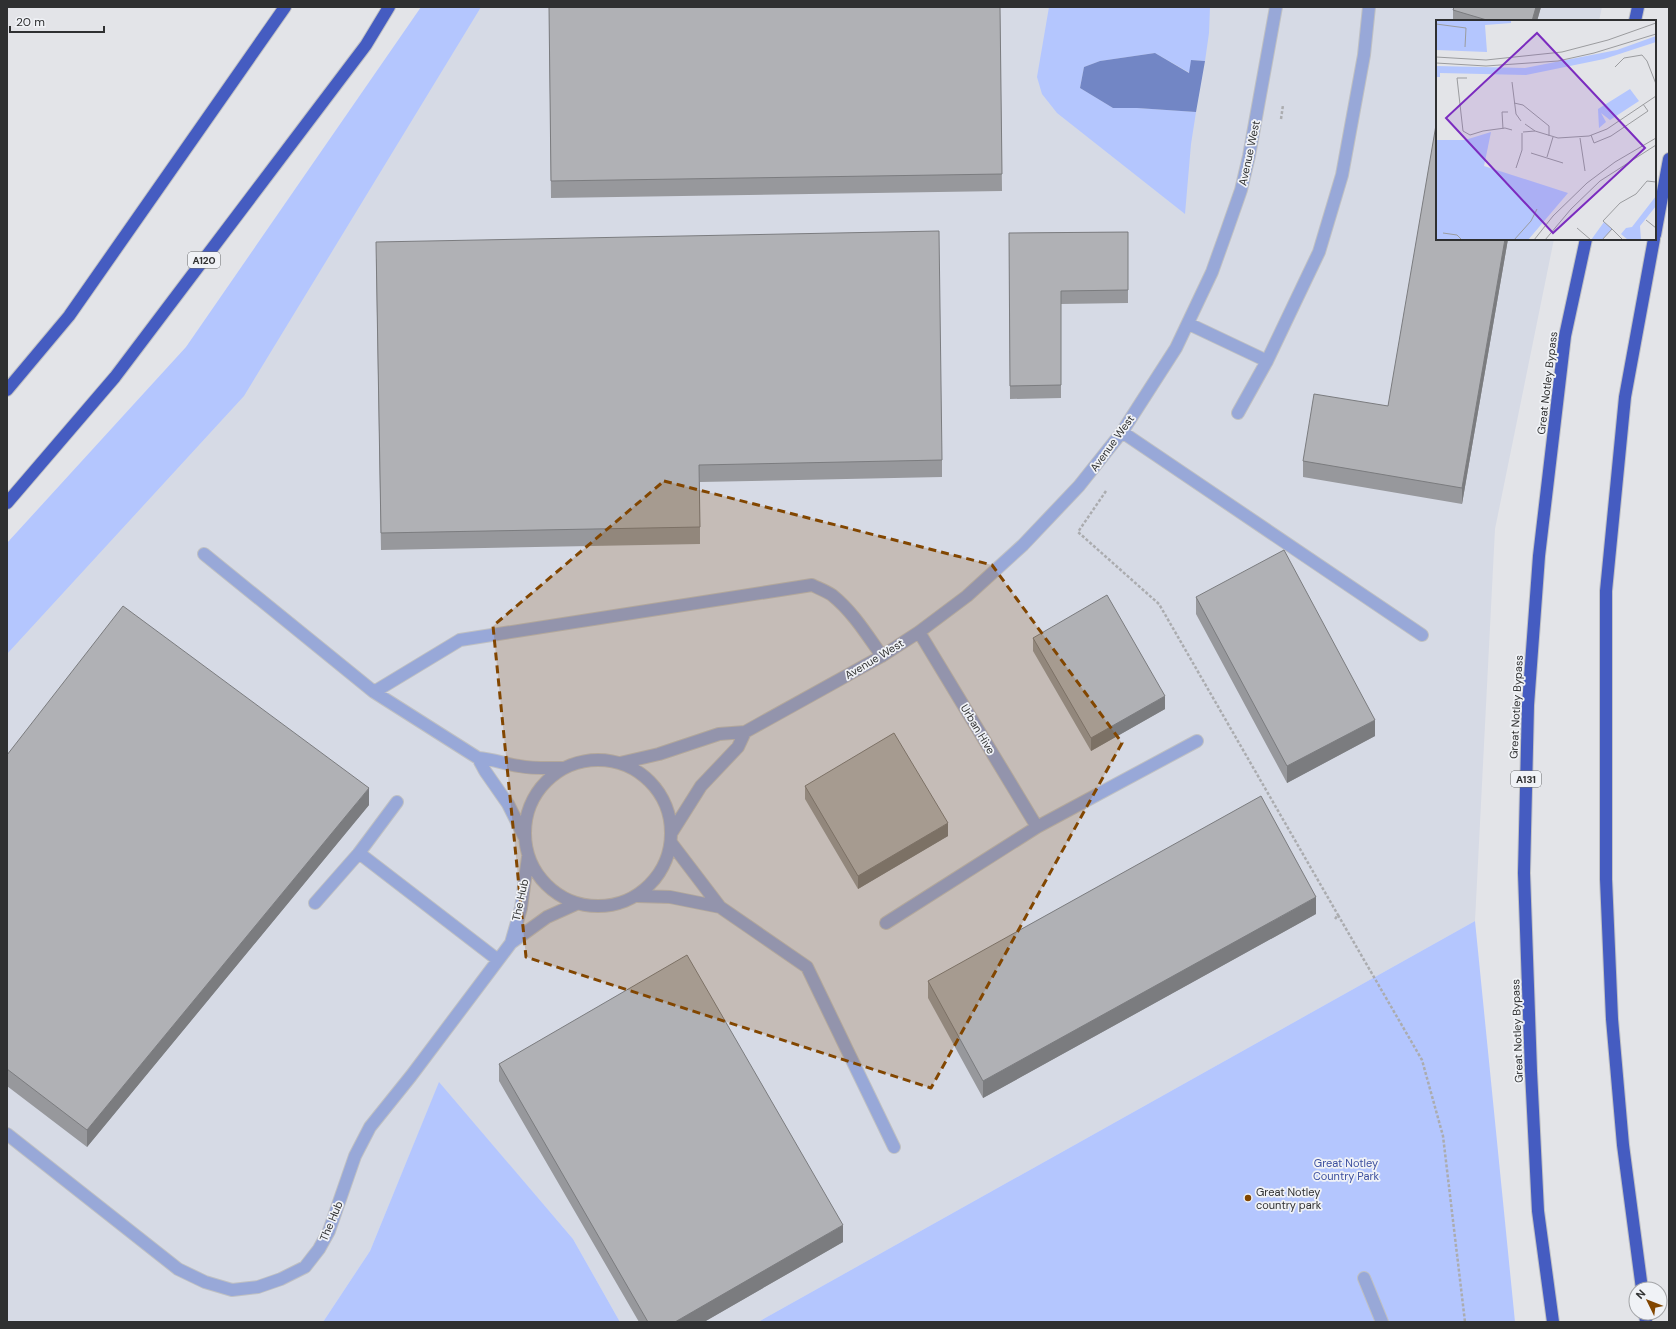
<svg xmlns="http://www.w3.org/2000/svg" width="1676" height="1329" viewBox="0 0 1676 1329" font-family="'DM Sans',sans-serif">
<rect width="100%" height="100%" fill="#e3e4e8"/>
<!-- built -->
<path fill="#d6dae5" d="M 449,7 L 1602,7 L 1599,21 L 1437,21 L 1437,239 L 1554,239 L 1495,529 L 1475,921 L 758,1322 L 620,1322 L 573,1239 L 439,1083 L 370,1251 L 323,1322 L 7,1322 L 7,579 Z"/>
<!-- green -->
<path fill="#b4c6fe" d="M 421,7 L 481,7 L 244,396 L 7,654 L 7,543 L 186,347 Z
M 1049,7 L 1210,7 L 1209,33 L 1205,61 L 1191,60 L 1190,73 L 1155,53 L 1100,61 L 1084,67 L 1080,88 L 1113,108 L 1137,108 L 1196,112 L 1191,144 L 1185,214 L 1057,113 L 1042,94 L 1037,77 Z
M 1475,921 L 1515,1322 L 758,1322 Z
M 439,1082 L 573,1239 L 620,1322 L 323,1322 L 370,1251 Z"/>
<!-- water -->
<path fill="#7286c5" d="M 1155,53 L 1189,73 L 1191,60 L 1205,61 L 1196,112 L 1137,108 L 1113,108 L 1080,88 L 1084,67 L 1100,61 Z"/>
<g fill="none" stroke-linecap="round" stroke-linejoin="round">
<defs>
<path id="minor" d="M 1189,324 L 1267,361 L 1319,252 L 1342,175 L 1364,55 L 1369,7
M 1238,413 L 1267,361
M 1122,432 L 1422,635
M 204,554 L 374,692 L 478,758 L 485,771 L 508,804 L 524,836
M 919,632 L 1037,827
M 374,692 L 460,640 L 812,585 C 818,588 826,591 832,595 C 853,612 867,635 882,656
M 478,758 C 493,759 505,764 519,766 C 534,769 549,768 564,768
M525 833a73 73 0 1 1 146 0a73 73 0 1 1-146 0Z
M 620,763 L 659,754 L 719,734 L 745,732 L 882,656 L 919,632 L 967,596 L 1023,545 L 1079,486 L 1122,432 L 1176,348 L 1212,272 L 1227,230 L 1241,190 L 1249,156 L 1276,7
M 397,802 L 359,853 L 498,960
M 672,832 L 701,786 L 738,747 L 745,732
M 672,844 L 720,907 L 807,967 L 894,1147
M 637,896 L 670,897 L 720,907
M 315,903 L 359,853
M 886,923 L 1037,827 L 1197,741
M 511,943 L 521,908 L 528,857
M 7,1134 L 178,1269 L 205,1282 L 232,1290 L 258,1287 L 281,1279 L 305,1267 L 319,1249 L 329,1231 L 355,1156 L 370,1127 L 411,1076 L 511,943 L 547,917 L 576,904
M 1364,1278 L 1382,1322"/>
<path id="highway" d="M 1635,21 L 1638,7
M 1655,235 L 1669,159
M 7,390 L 69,316 L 285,7
M 7,503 L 115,377 L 366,45 L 389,7
M 1642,1289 L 1623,1145 L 1612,1019 L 1606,879 L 1606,591 L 1625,397 L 1654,239
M 1645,1313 L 1646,1322
M 1553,1322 L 1538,1211 L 1531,1071 L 1524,873 L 1528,705 L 1539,556 L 1565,336 L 1586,239"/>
</defs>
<!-- minor casing -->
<use href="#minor" stroke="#bfc0c3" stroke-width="14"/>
<!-- highway casing -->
<use href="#highway" stroke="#bfc0c3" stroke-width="14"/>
<!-- path -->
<path stroke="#abacaf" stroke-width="2.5" stroke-dasharray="3 2" stroke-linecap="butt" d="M 1281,119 L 1283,105
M 1106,491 L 1078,532 L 1159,604 L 1338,915
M 1335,919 L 1338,915 L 1422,1060 L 1443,1136 L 1465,1322"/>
<!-- minor -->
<use href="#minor" stroke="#98a8d8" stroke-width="12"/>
<!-- highway -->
<use href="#highway" stroke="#455cc1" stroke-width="12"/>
</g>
<!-- wall -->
<path fill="#97989c" d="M 549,7 L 1000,7 L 1002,191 L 551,198 Z
M 1454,7 L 1541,7 L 1537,21 L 1453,21 L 1453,10 Z
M 1128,232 L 1128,303 L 1061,304 L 1061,398 L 1010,399 L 1009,233 Z
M 1437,239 L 1508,239 L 1462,504 L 1303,477 L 1303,461 L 1388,406 Z
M 376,259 L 942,460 L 942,477 L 700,482 L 700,544 L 381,550 Z
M 1196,597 L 1375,736 L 1287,783 L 1196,614 Z
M 1033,638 L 1165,709 L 1091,751 L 1033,651 Z
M 7,755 L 369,805 L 87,1147 L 7,1086 Z
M 805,786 L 948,836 L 858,889 L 805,799 Z
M 1316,914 L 983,1098 L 928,998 L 928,981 Z
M 499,1064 L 843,1242 L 704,1322 L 639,1322 L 499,1081 Z"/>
<!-- shaded-wall -->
<path fill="#7b7c7f" d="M 1536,7 L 1541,7 L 1537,21 L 1532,21 Z
M 1505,239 L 1508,239 L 1462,504 L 1462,488 Z
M 1165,696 L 1165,709 L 1091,751 L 1091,738 Z
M 1375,720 L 1375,736 L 1287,783 L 1287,766 Z
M 369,788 L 369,805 L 87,1147 L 87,1130 Z
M 948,823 L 948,836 L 858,889 L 858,876 Z
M 1316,897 L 1316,914 L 983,1098 L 983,1081 Z
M 843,1225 L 843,1242 L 704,1322 L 675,1322 Z"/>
<!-- building -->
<path fill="#b0b1b5" stroke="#7b7c7f" d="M 549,7 L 1000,7 L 1002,174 L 551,181 Z
M 1454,7 L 1536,7 L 1532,21 L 1490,21 L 1453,10 Z
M 1437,119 L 1437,239 L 1505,239 L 1462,488 L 1303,461 L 1314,394 L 1388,406 Z
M 939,231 L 942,460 L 699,465 L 700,527 L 381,533 L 376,242 Z
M 1128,232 L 1128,290 L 1061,291 L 1061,385 L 1010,386 L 1009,233 Z
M 1284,550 L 1375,720 L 1287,766 L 1196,597 Z
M 1107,595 L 1165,696 L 1091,738 L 1033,638 Z
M 123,606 L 369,788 L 87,1130 L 7,1069 L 7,755 Z
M 894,733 L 948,823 L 858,876 L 805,786 Z
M 1261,796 L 1316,897 L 983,1081 L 928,981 Z
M 687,955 L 843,1225 L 675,1322 L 648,1322 L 499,1064 Z"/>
<!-- marked area -->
<path fill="#824600" fill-opacity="0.2" stroke="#824600" stroke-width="3" stroke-dasharray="8 5" stroke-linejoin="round" d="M 664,481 L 992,565 L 1122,743 L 931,1088 L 526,957 L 493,626 Z"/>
<!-- markers -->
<circle fill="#824600" stroke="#f0f2f6" stroke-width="1.5" cx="1248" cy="1198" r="4"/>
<g text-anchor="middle" stroke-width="3.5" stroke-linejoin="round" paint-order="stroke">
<!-- shield labels -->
<g fill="#f0f2f6" stroke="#696a6c" stroke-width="1">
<rect x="188" y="252" width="32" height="16" rx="3"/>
<rect x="1511" y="771" width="30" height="16" rx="3"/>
</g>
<g font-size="10" font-weight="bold" fill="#2f3031">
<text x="204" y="264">A120</text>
<text x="1526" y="783">A131</text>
</g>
<!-- street labels -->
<g font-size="11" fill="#2f3031" stroke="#f0f2f6">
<text transform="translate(1249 153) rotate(-78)" y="4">Avenue West</text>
<text transform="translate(1547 383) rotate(-83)" y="4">Great Notley Bypass</text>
<text transform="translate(1112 443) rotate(-54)" y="4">Avenue West</text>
<text transform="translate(874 659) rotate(-31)" y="4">Avenue West</text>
<text transform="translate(1516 707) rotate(-87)" y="4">Great Notley Bypass</text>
<text transform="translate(978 729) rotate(59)" y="4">Urban Hive</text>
<text transform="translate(520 900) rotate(-78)" y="4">The Hub</text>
<text transform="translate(1517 1031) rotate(-92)" y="4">Great Notley Bypass</text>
<text transform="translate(331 1221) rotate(-67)" y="4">The Hub</text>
</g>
<!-- park labels -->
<g font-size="11" fill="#3c4f9e" stroke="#f0f2f6">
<text x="1346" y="1167">Great Notley<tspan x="1346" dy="13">Country Park</tspan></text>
</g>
<!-- poi labels -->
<g font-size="11" fill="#2f3031" stroke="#f0f2f6" text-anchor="start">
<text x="1256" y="1196">Great Notley<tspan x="1256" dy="13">country park</tspan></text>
</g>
</g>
<!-- overview -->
<g transform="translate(1436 20)">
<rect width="220" height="220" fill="#e3e4e8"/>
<path d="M 0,0 L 75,0 L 75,3 L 49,5 L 51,32 L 0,30 ZM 220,16 L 220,22 L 168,39 L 90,55 L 4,53 L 4,57 L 0,57 L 0,46 L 89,48 L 181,30 ZM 194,69 L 203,81 L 174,100 L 165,93 L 170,102 L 163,108 L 162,89 ZM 55,112 L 48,146 L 132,173 L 92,220 L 0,220 L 0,120 L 29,120 ZM 220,176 L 220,186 L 204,206 L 205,220 L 192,220 L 185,214 L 190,208 L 196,207 ZM 168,202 L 176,209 L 166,220 L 155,220 Z" fill="#b4c6fe"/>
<path fill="none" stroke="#9b9c9f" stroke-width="1" d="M 0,4 L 30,8 L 29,27M 0,37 L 50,40 L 126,32 L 172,20 L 220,3M 0,43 L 50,46 L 122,41 L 158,33 L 220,14M 179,47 L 188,38 L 206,35 L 211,41 L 220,64M 31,58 L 21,58 L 27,111 L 34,115 L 47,111 L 69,108 L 76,110M 76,62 L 80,94 L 85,101M 78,83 L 87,85 L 113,106 L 113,116M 89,104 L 99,111 L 122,118 L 153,116 L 171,109 L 220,76M 67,109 L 66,92 L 72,92M 87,112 L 99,111M 155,115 L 158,123 L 175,116 L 212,91 L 207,84M 144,118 L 149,151M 95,133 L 127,143M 111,137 L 117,117M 80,148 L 86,130 L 86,113M 210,200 L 220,208M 141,208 L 155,220M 176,209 L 187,220M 7,213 L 21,215 L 26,220M 78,220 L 95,201 L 101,189M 98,220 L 117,196 L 151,163 L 179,142 L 220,118M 109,220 L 135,189 L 164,161 L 220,125M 166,220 L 176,209 L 167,201 L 184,183 L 200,174 L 211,161 L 220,162"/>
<path fill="#7b2cbf" fill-opacity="0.15" stroke="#7b2cbf" stroke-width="2" d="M 101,13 L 209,128 L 117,213 L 10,98 Z"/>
<rect width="220" height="220" fill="none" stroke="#2f3031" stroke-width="2"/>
</g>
<!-- border -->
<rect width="1676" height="1329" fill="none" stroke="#2f3031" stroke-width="16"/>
<!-- north arrow -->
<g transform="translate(1648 1301) rotate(313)"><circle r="19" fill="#f0f2f6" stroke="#a3a4a7"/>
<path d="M0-3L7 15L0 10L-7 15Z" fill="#824600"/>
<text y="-6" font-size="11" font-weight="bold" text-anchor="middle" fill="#2f3031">N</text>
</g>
<!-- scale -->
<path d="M10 26v6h94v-6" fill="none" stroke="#2f3031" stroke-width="2"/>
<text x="16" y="26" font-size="12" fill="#2f3031" stroke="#f0f2f6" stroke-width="3" paint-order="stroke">20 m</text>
</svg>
